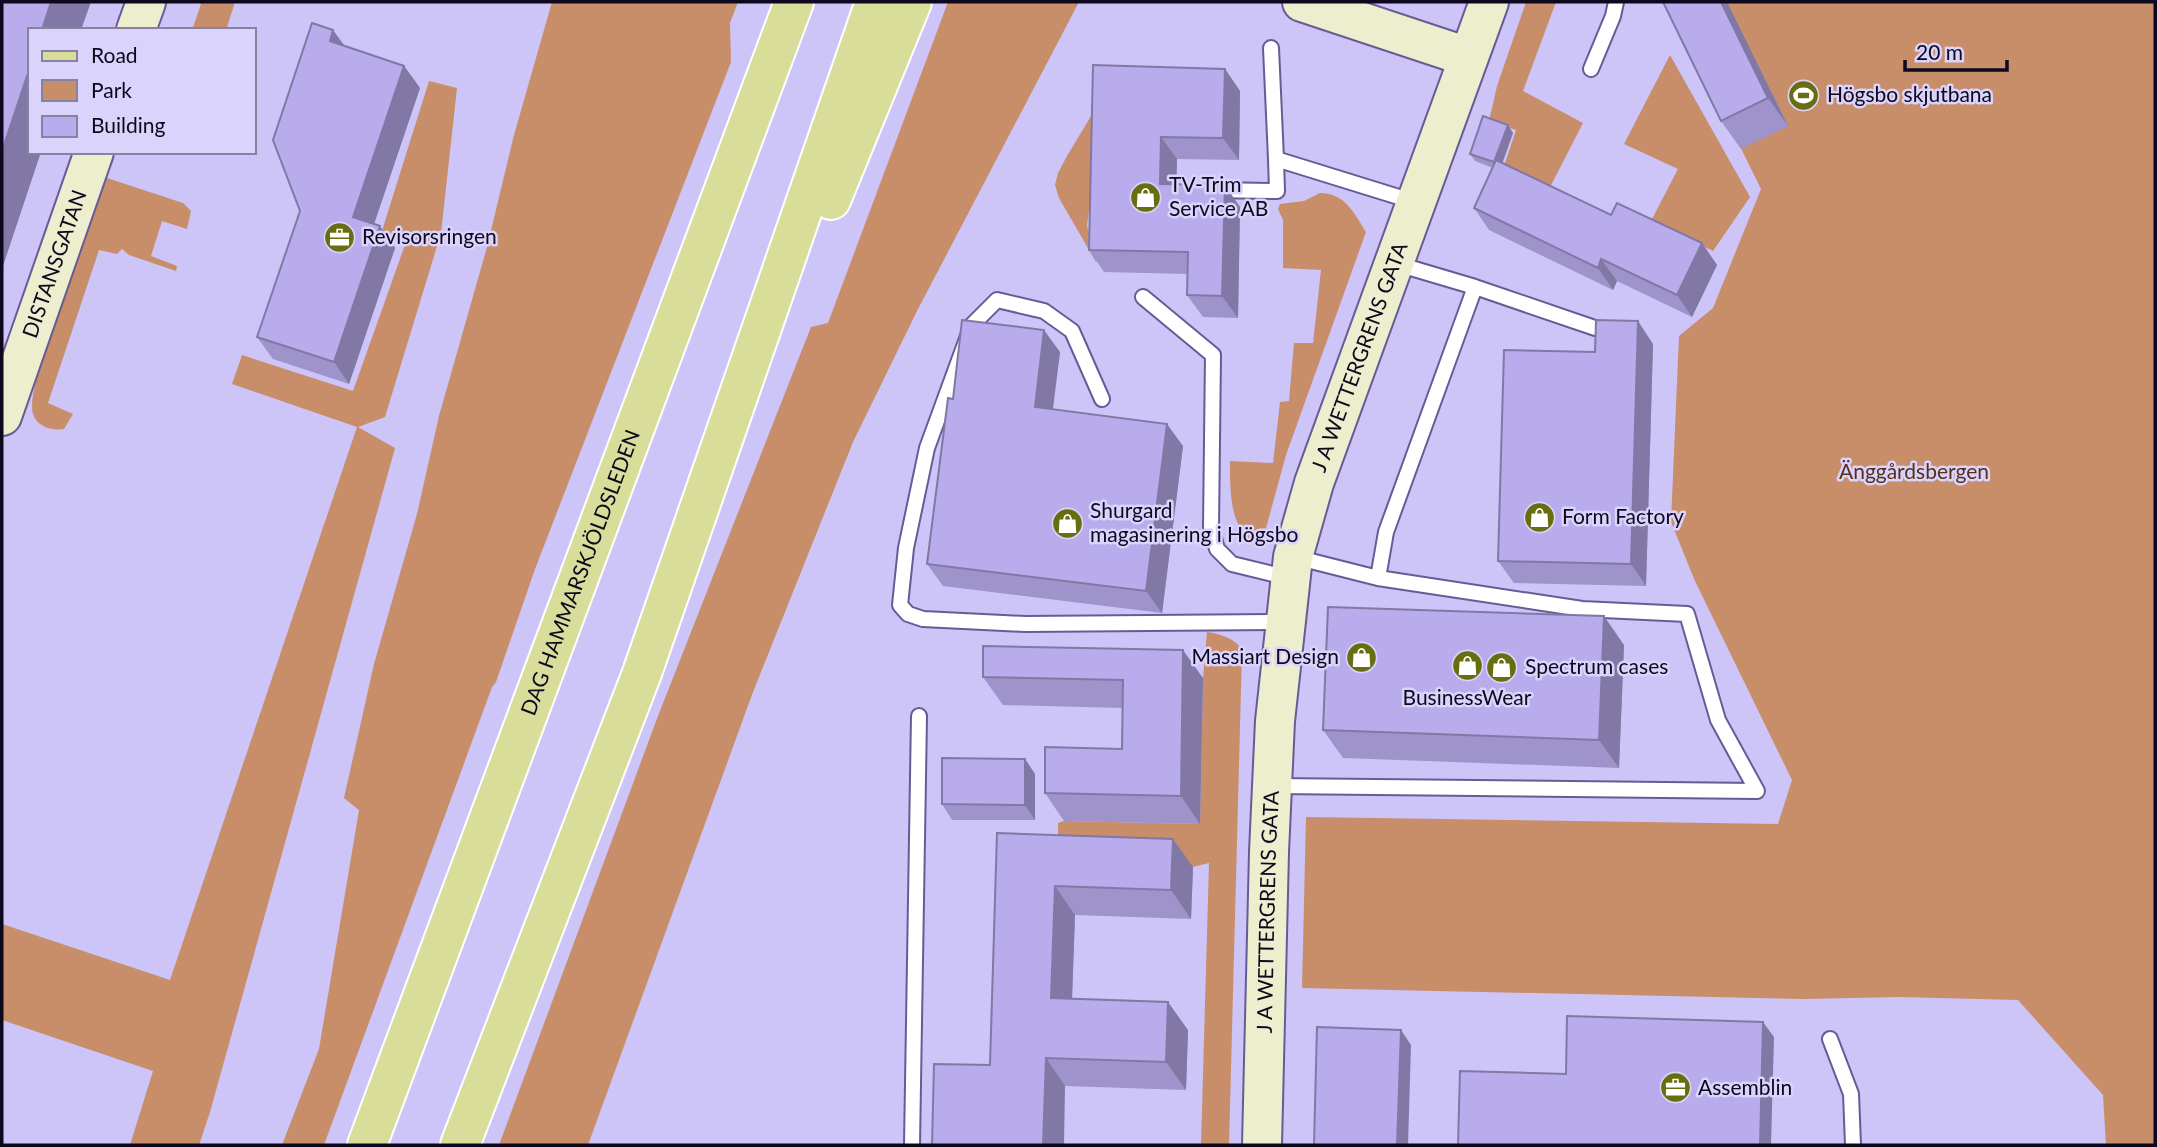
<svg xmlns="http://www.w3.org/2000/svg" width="2157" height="1147" viewBox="0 0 2157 1147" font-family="Lato,sans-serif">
<rect width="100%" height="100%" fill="#cdc4f8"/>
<!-- green -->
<path fill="#c88d69" d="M 197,2 L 235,2 L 226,30 L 192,30 L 201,4 Z
M 552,2 L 738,2 L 730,23 L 731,62 L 535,569 L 496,682 L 492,687 L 324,1145 L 282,1145 L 319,1049 L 359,810 L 344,798 L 374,664 L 417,514 L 439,416 L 487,247 L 514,135 Z
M 948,2 L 1079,2 L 918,309 L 853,442 L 753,692 L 588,1145 L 499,1145 L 658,716 L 811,327 L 828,323 Z
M 1526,2 L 1556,2 L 1523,91 L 1583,123 L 1547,193 L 1502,172 L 1516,130 L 1489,121 L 1497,86 Z
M 1669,2 L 2155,2 L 2155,1145 L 2106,1145 L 2103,1095 L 2018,1000 L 1900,997 L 1803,999 L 1302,988 L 1306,817 L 1778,824 L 1792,780 L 1695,581 L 1671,522 L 1679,336 L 1713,308 L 1761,189 Z
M 1670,55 L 1750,197 L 1713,251 L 1651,221 L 1678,169 L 1624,144 Z
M 429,81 L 457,88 L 441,233 L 385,417 L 358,427 L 395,448 L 210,1112 L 199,1145 L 130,1145 L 153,1071 L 2,1020 L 2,924 L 170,980 L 357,427 L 232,384 L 242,355 L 353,391 L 406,242 L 381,234 Z
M 1106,91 L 1087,225 L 1091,242 L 1099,257 L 1096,262 L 1059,198 L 1055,185 L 1058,173 L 1067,156 Z
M 104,177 L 183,203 L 191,211 L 187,229 L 162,221 L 151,256 L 177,266 L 176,271 L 129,255 L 122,249 L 117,254 L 99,250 L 48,403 L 73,414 L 64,429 C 52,431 37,427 33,414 C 24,387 91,213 104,177 Z
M 1320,193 C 1345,193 1354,213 1366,232 L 1286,455 L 1263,539 L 1250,540 C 1229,523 1230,486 1230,461 L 1273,463 L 1280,402 L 1289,401 L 1294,343 L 1313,343 L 1321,270 L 1283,268 L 1283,220 L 1278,209 L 1280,204 L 1304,201 Z
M 1207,632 C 1220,634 1235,638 1242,650 L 1229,1145 L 1201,1145 L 1209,863 L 1193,867 L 1058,863 L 1058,823 L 1064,821 L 1200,824 L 1203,678 Z"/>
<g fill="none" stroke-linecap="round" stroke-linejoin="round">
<defs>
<path id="lane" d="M 1271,48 L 1276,159 L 1415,202
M 1591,69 L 1613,16 L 1616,2
M 1209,190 L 1277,191 L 1276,159
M 1475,287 L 1595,328
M 1143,297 L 1213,355 L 1211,527 L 1217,549 L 1232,564 L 1289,578
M 1102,399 L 1072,331 L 1044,311 L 997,300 L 972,325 L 927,448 L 906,548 L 900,605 L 908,614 L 923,619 L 1025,624 L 1284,622
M 1295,557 L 1378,578 L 1386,532 L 1475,287 L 1394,263
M 1274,786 L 1757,791 L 1718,720 L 1687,614 L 1582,609 L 1378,578
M 1830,1039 L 1851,1094 L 1853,1145
M 912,1145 L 919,716"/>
<g id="secondary">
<path d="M 1302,2 L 1468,57"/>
<path d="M 136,30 L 146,2"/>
<path id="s1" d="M 2,416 L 94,152"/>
<path id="s2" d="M 1262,1145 L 1269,852 L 1275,721 L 1293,557 L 1314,483 L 1489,2"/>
</g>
<g id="primary">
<path d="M 831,200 L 912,2"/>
<path id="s3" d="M 367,1145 L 794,2"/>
<path d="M 460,1145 L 642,673 L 875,2"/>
</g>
</defs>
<!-- lane casing -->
<use href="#lane" stroke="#685b95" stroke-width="18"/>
<!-- secondary casing -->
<use href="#secondary" stroke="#685b95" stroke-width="42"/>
<!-- primary casing -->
<use href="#primary" stroke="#fff" stroke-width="42"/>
<!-- lane -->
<use href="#lane" stroke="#fff" stroke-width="14"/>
<!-- secondary -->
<use href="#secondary" stroke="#eceecd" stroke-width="38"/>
<!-- primary -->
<use href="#primary" stroke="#d8dd9a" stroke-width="38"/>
</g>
<!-- wall -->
<path fill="#9e94cb" d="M 1663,2 L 1727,2 L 1788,126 L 1741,149 L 1721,121 Z
M 344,46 L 404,66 L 420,88 L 374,224 L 395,248 L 349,384 L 273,359 L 257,337 L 300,211 Z
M 1093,65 L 1225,69 L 1240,91 L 1239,160 L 1177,159 L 1176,184 L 1240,207 L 1238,318 L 1203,317 L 1187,295 L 1188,274 L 1104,272 L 1089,250 Z
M 1513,133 L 1502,163 L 1611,215 L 1702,243 L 1717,265 L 1692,317 L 1617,281 L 1613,290 L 1489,230 L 1474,208 L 1493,168 L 1475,161 L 1470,154 Z
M 1653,344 L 1646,586 L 1514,583 L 1498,561 L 1595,352 Z
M 1060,352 L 1053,410 L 1183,446 L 1162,613 L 943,586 L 927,564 Z
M 1624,645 L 1619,768 L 1343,758 L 1323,730 Z
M 983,677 L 1203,678 L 1200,824 L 1064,821 L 1045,793 L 1122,749 L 1123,708 L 1003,705 Z
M 1025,759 L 1035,774 L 1035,820 L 952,820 L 942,804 Z
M 997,833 L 1193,867 L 1191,919 L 1075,915 L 1072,999 L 1188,1030 L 1186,1090 L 1065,1086 L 990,1065 Z"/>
<!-- shaded-wall -->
<path fill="#8178a5" d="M 51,2 L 91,2 L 81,30 L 42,30 Z
M 1721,2 L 1727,2 L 1788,126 L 1768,98 Z
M 333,30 L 349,52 L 330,41 Z
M 404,66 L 420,88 L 369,239 L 353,217 Z
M 30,67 L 30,152 L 41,152 L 2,269 L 2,151 Z
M 1225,69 L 1240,91 L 1239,160 L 1223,138 Z
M 1508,125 L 1513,133 L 1500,170 L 1494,162 Z
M 1161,137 L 1177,159 L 1176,206 L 1160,184 Z
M 1225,185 L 1240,207 L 1238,318 L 1222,296 Z
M 380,226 L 395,248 L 349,384 L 334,362 Z
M 1702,243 L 1717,265 L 1692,317 L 1677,295 Z
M 1601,259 L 1617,281 L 1613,290 L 1598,268 Z
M 1638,321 L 1653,344 L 1646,586 L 1631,564 Z
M 1044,330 L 1060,352 L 1050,429 L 1035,407 Z
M 1167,424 L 1183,446 L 1162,613 L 1146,591 Z
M 1604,616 L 1624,645 L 1619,768 L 1599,740 Z
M 1183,650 L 1203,678 L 1200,824 L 1181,796 Z
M 1025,759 L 1035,774 L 1035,820 L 1025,805 Z
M 1173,839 L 1193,867 L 1191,919 L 1171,890 Z
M 1055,886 L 1075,915 L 1071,1027 L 1051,998 Z
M 1168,1002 L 1188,1030 L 1186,1090 L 1166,1062 Z
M 1763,1022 L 1774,1037 L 1771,1145 L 1760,1145 Z
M 1401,1030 L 1411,1045 L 1408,1145 L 1397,1145 Z
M 1046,1058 L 1065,1086 L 1064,1145 L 1043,1145 Z"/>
<!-- building -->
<path fill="#b8acec" stroke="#8178a5" stroke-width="2" d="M 2,2 L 51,2 L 42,30 L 30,30 L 30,67 L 2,151 Z
M 1663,2 L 1721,2 L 1768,98 L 1721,121 Z
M 312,23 L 333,30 L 330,41 L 404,66 L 353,217 L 380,226 L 334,362 L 257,337 L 300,211 L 273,140 Z
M 1093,65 L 1225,69 L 1223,138 L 1161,137 L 1160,184 L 1225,185 L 1222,296 L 1187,295 L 1188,252 L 1089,250 Z
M 1483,116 L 1508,125 L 1494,162 L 1470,154 Z
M 1496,160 L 1611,215 L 1617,203 L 1702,243 L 1677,295 L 1601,259 L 1598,268 L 1474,208 Z
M 962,320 L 1044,330 L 1035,407 L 1167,424 L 1146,591 L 927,564 L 948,398 L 953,399 Z
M 1596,320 L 1638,321 L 1631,564 L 1498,561 L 1504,350 L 1595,352 Z
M 1328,607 L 1604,616 L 1599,740 L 1323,730 Z
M 983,646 L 1183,650 L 1181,796 L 1045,793 L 1045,747 L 1122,749 L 1123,680 L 983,677 Z
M 942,758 L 1025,759 L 1025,805 L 942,804 Z
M 997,833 L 1173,839 L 1171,890 L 1055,886 L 1051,998 L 1168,1002 L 1166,1062 L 1046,1058 L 1043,1145 L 932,1145 L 934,1064 L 990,1065 Z
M 1567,1016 L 1763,1022 L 1760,1145 L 1458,1145 L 1460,1071 L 1566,1074 Z
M 1317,1027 L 1401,1030 L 1397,1145 L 1314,1145 Z"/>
<!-- icons -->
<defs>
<symbol id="stadium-disc" viewBox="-11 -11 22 22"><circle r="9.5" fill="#686d10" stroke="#dad3fb"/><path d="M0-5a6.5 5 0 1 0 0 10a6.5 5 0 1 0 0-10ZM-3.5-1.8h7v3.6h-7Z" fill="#fff"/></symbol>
<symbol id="shop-disc" viewBox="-11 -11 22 22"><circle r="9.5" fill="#686d10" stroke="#dad3fb"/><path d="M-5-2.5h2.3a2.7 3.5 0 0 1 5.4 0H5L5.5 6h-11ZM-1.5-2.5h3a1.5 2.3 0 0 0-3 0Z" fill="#fff"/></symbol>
<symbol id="office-disc" viewBox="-11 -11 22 22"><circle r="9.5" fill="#686d10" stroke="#dad3fb"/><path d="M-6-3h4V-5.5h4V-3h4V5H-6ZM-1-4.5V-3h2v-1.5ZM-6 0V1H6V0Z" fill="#fff"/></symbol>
</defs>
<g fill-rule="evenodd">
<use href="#stadium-disc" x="1786" y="78" width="35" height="35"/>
<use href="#shop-disc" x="1128" y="180" width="35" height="35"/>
<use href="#office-disc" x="322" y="220" width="35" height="35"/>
<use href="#shop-disc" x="1522" y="500" width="35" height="35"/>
<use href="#shop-disc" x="1050" y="506" width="35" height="35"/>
<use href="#shop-disc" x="1344" y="640" width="35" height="35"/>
<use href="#shop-disc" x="1450" y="648" width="35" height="35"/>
<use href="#shop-disc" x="1484" y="650" width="35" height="35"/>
<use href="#office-disc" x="1658" y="1070" width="35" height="35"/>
</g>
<g text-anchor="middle" stroke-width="5" stroke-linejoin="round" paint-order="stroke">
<!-- poi labels -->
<g font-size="21" fill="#0d081d" stroke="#dad3fb" text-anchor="start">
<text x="1827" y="102">Högsbo skjutbana</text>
<text x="1169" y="192">TV-Trim<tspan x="1169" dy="24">Service AB</tspan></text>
<text x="362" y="244">Revisorsringen</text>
<text x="1090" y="518">Shurgard<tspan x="1090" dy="24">magasinering i Högsbo</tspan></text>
<text x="1562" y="524">Form Factory</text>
<text x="1339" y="664" text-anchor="end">Massiart Design</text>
<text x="1525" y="674">Spectrum cases</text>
<text x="1467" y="705" text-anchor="middle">BusinessWear</text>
<text x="1698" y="1095">Assemblin</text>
</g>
<!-- street labels -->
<g font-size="21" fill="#0d081d" stroke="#dad3fb">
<text dy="7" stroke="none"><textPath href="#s1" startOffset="161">DISTANSGATAN</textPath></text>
<text dy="7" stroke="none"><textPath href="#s2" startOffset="800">J A WETTERGRENS GATA</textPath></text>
<text dy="7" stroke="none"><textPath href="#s3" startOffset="611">DAG HAMMARSKJÖLDSLEDEN</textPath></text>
<text dy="7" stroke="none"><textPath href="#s2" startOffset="233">J A WETTERGRENS GATA</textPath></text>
</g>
<!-- park labels -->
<g font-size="21" fill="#553018" stroke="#dad3fb">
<text x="1914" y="479">Änggårdsbergen</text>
</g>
</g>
<!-- border -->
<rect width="2157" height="1147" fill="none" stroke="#0d081d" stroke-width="7"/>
<!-- legend -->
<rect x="28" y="28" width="228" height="126" fill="#dad3fb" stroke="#8882a2" stroke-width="2"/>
<rect x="42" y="51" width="35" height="10" fill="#d8dd9a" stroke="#8882a2" stroke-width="2"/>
<text x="91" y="63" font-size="21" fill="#0d081d">Road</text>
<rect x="42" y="80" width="35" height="21" fill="#c88d69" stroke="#8882a2" stroke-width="2"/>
<text x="91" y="98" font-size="21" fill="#0d081d">Park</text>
<rect x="42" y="116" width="35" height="21" fill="#b8acec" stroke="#8882a2" stroke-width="2"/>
<text x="91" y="133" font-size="21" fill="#0d081d">Building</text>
<!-- scale -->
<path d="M1905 60v10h102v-10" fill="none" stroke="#0d081d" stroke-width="3.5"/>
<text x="1916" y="60" font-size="21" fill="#0d081d" stroke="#dad3fb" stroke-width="5" paint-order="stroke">20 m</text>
</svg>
